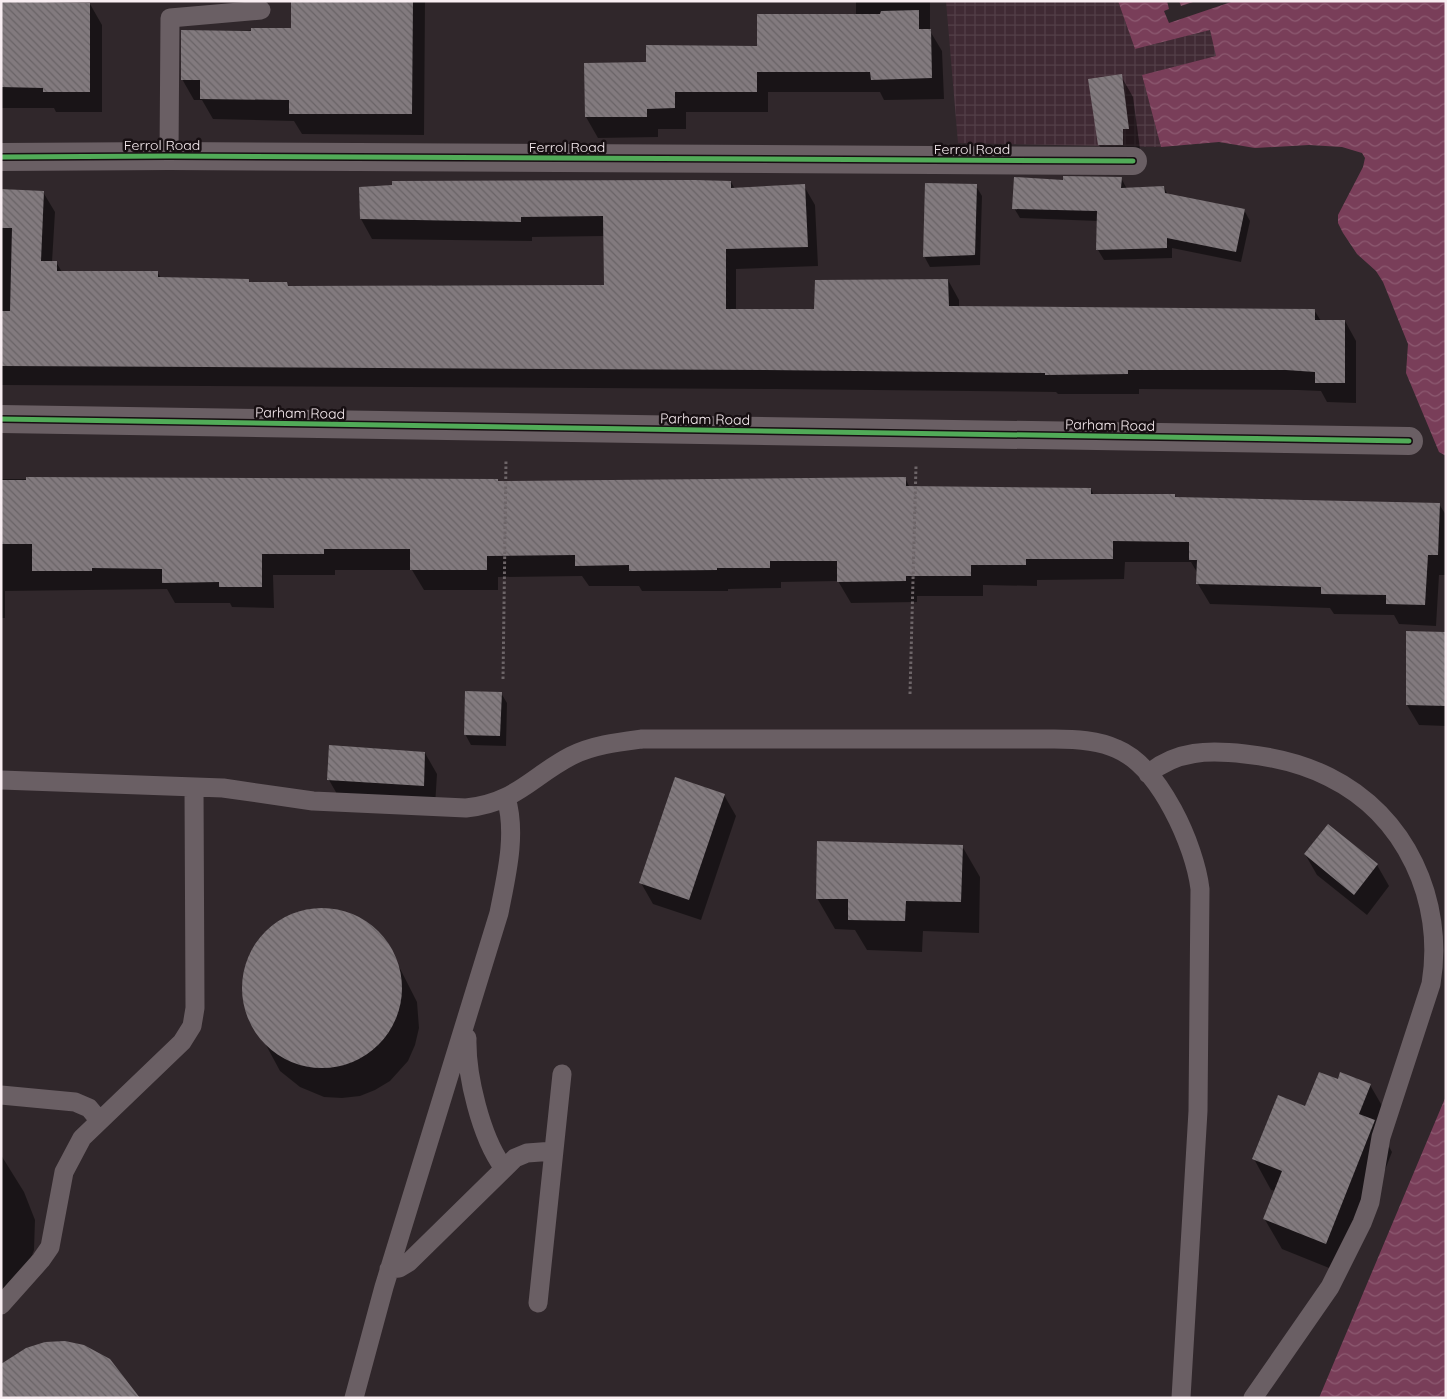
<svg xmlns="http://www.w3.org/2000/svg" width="1447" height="1399" viewBox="0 0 1447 1399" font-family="Quicksand,sans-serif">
<defs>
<pattern id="industrial-grid" width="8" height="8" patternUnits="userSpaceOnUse" patternTransform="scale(1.25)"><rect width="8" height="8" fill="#402a34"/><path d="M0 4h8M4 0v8" fill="none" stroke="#533f48"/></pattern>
<pattern id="water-waves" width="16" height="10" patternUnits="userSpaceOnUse" patternTransform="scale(1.25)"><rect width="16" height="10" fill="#793e59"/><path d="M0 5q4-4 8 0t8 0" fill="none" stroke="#8d5a71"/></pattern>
<pattern id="building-back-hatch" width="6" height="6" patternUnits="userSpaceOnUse" patternTransform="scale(1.25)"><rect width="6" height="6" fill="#827a7e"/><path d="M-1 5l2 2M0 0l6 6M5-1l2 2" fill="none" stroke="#696366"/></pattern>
</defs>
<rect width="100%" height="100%" fill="#30272b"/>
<!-- industrial -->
<path fill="url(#industrial-grid)" d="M 946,1 L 1118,1 L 1135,49 L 1210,30 L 1217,56 L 1142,75 L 1161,147 L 958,143 Z"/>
<!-- water -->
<path fill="url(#water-waves)" d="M 1118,1 L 1446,1 L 1446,456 L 1439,452 L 1406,373 L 1408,344 L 1383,282 L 1376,271 L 1357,254 L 1343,233 L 1338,223 L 1338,215 L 1363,167 L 1365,158 L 1362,153 L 1342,147 L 1309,145 L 1255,148 L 1219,142 L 1161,147 L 1142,75 L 1216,56 L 1210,30 L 1135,49 Z
M 1446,1096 L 1446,1398 L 1319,1398 Z"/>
<!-- pier -->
<path fill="#30272b" d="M 1167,1 L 1179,1 L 1181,6 L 1196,1 L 1234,1 L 1169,23 L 1164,11 L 1169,9 Z"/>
<!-- shadow -->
<path fill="#0007" d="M 315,1 L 425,1 L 424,135 L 302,134 L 294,121 L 213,119 L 202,100 L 194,100 L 182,79 L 182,31 L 315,30 Z
M 856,1 L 930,1 L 930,31 L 942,51 L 944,99 L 884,100 L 880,92 L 768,92 L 768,112 L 686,112 L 686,129 L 658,129 L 658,137 L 598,138 L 586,117 L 647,63 L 756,47 L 856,15 Z
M 90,4 L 102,25 L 102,112 L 56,112 L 54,108 L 1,108 L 1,18 Z
M 1121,76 L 1133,97 L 1140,149 L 1111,166 L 1099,145 Z
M 1121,178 L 1127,189 L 1164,187 L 1168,195 L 1244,210 L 1250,221 L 1241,262 L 1172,248 L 1172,258 L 1104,260 L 1098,250 L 1098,221 L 1020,218 L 1014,208 L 1064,181 Z
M 731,182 L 735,189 L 804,186 L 815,205 L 818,266 L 736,269 L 736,310 L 816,310 L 948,280 L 959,300 L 959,307 L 1314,310 L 1321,321 L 1345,321 L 1356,341 L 1356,403 L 1327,402 L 1321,391 L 1298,390 L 1139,389 L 1139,394 L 1058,394 L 1056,392 L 777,389 L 1,385 L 1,189 L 43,192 L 55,212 L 52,262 L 56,262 L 62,272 L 157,272 L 161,278 L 248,280 L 250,284 L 287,284 L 289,287 L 432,288 L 432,285 L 605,286 L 604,236 L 532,237 L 532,241 L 372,239 L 361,219 Z
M 976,186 L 982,196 L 980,265 L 930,267 L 924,256 Z
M 905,478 L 910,488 L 1091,489 L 1094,495 L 1175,495 L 1176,498 L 1439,504 L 1446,515 L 1446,575 L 1439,575 L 1436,626 L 1399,624 L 1394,615 L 1334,614 L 1330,608 L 1210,604 L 1198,584 L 1198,574 L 1191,562 L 1125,562 L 1124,579 L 1037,580 L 1037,586 L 983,585 L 983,596 L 917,596 L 917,602 L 851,603 L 838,581 L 781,582 L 781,588 L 728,589 L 728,591 L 642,591 L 639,586 L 589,586 L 582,576 L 498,577 L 498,590 L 424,590 L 412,570 L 335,570 L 335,575 L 273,575 L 274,608 L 232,607 L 230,603 L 175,603 L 167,589 L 5,591 L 5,618 L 1,618 L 1,479 L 497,481 L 498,483 Z
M 1446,633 L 1446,726 L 1419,725 L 1407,705 Z
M 501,693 L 507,703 L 506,746 L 471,745 L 465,734 Z
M 425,753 L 437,774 L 435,806 L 341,801 L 329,780 Z
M 724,795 L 736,816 L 701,920 L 653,904 L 641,883 Z
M 962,846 L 980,877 L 979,933 L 923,931 L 922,952 L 867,950 L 855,930 L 835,929 L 817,898 Z
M 1305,854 L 1377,865 L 1389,886 L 1367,915 L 1317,875 Z
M 331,909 L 362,919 L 386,941 L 417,1002 L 419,1028 L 415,1045 L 408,1061 L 390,1081 L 375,1090 L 360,1096 L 342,1098 L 324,1097 L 300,1087 L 280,1071 L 246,1008 L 244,982 L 247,965 L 254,947 L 276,923 L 300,912 Z
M 1370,1085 L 1388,1116 L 1381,1133 L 1392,1152 L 1344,1274 L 1282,1249 L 1264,1218 L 1275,1191 L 1271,1190 L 1254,1159 L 1305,1108 Z
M 1,1155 L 24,1192 L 35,1220 L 34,1250 L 23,1278 L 1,1299 Z"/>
<!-- building -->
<path fill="url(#building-back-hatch)" d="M 1,1 L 90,3 L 90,92 L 43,92 L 43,88 L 1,87 Z
M 291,1 L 413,1 L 412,114 L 289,114 L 289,100 L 200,99 L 200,80 L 181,80 L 181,30 L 251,31 L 251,28 L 291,28 Z
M 919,10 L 919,29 L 931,29 L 932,78 L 871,80 L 870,72 L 757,72 L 757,92 L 675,92 L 675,108 L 647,109 L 647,117 L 585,117 L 584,63 L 646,62 L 646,45 L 757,46 L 757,49 L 757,14 L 880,14 L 881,11 Z
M 1122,74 L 1129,129 L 1123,129 L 1123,145 L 1098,145 L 1088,79 Z
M 1063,176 L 1122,177 L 1121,188 L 1164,186 L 1165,193 L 1245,209 L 1236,252 L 1167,238 L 1167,248 L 1096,250 L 1097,211 L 1012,209 L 1014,177 L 1063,180 Z
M 695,180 L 731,181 L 731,188 L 805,184 L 808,247 L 726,249 L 726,309 L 814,309 L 815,280 L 948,279 L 949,306 L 1315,309 L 1315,320 L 1345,320 L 1345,383 L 1315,383 L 1315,372 L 1286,370 L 1128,370 L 1128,374 L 1045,375 L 1045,373 L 765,370 L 1,366 L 1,311 L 10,311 L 12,228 L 1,228 L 1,189 L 44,191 L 41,261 L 57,261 L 57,271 L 158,271 L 158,277 L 249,279 L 249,282 L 287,282 L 288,286 L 604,285 L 603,216 L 521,217 L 521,222 L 360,219 L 359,187 L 392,185 L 392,181 Z
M 925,183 L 977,184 L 975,255 L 923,257 Z
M 26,477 L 498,479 L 498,481 L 906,477 L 906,486 L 1091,488 L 1091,494 L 1175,494 L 1175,497 L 1220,498 L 1440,503 L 1438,555 L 1428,555 L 1425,605 L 1386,604 L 1386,595 L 1321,594 L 1321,587 L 1196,584 L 1197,560 L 1189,560 L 1189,542 L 1113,541 L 1113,559 L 1026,559 L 1026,565 L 971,565 L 971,576 L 906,576 L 906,581 L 837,582 L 837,561 L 770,561 L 770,568 L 717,568 L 717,570 L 629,571 L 629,565 L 575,566 L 575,555 L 487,556 L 487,570 L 410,570 L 410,549 L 324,549 L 324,554 L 262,554 L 262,587 L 219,587 L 219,582 L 162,583 L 162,569 L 92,568 L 92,571 L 32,571 L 32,544 L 1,544 L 1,480 L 26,480 Z
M 1406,631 L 1446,632 L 1446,706 L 1406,705 Z
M 465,691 L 502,692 L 500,736 L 464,735 Z
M 329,745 L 425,752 L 424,786 L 327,780 Z
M 675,777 L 725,794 L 689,900 L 639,883 Z
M 1328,824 L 1378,864 L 1354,895 L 1304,854 Z
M 817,841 L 963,845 L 961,902 L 906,901 L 905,921 L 848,920 L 848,899 L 816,899 Z
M242 988a80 80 0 1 1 160 0a80 80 0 1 1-160 0Z
M 1319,1072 L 1338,1079 L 1340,1072 L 1371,1084 L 1359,1114 L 1375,1120 L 1326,1244 L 1263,1219 L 1282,1171 L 1252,1159 L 1278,1095 L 1305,1106 Z
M 65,1341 L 84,1345 L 110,1359 L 140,1398 L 1,1398 L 1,1364 L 26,1348 L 45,1342 Z"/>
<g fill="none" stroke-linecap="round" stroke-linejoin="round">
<!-- path -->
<path stroke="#6d6568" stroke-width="3" stroke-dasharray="2.5 2.5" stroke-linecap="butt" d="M 503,679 L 506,460
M 910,694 L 916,466"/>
<!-- service -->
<path stroke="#6a5f64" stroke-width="19" d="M 169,156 L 170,18 L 261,10
M 1148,774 C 1177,750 1209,750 1245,754 C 1274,757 1303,764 1329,777 C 1406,815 1445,901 1431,984 L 1381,1137 L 1370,1202 L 1362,1223 L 1330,1287 L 1253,1398
M 1,780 L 223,788 L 313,801 L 466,808 C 516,803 532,776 571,756 C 593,745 619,742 642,739 L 1054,739 C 1075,739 1098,740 1117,749 C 1160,767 1195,846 1200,889 L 1198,1111 L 1181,1398
M 467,1038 C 466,1075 481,1137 503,1167
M 1,1095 L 75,1102 L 89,1108 L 99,1120
M 389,1269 L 399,1268 L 409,1262 L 515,1158 L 527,1153 L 554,1151
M 538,1303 L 562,1074
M 1,1305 L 41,1260 L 50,1247 L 64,1172 L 82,1138 L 182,1042 L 192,1026 L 195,1008 L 194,787
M 354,1398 L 384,1287 L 499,913 C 506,877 517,834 506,798"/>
<!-- minor -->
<path stroke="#6a5f64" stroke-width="28" d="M 1,157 L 169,156 L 1133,161
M 1,419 L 1409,441"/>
<defs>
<path id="cycleway" d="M 1,157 L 169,156 L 1133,161
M 1,419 L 1409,441"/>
</defs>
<!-- cycleway casing -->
<use href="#cycleway" stroke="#170f12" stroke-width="8"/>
<!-- cycleway -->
<use href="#cycleway" stroke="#51ab58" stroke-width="5"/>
</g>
<g text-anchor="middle" stroke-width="5" stroke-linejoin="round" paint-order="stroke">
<!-- street labels -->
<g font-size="14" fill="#f9eef2" stroke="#170f12">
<text x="162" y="150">Ferrol Road</text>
<text x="567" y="152">Ferrol Road</text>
<text x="972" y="154">Ferrol Road</text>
<text transform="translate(300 413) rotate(1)" y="5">Parham Road</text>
<text transform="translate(705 419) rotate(1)" y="5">Parham Road</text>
<text transform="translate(1110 425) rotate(1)" y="5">Parham Road</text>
</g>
</g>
<!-- border -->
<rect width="1447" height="1399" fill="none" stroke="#f9eef2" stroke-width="5"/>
</svg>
